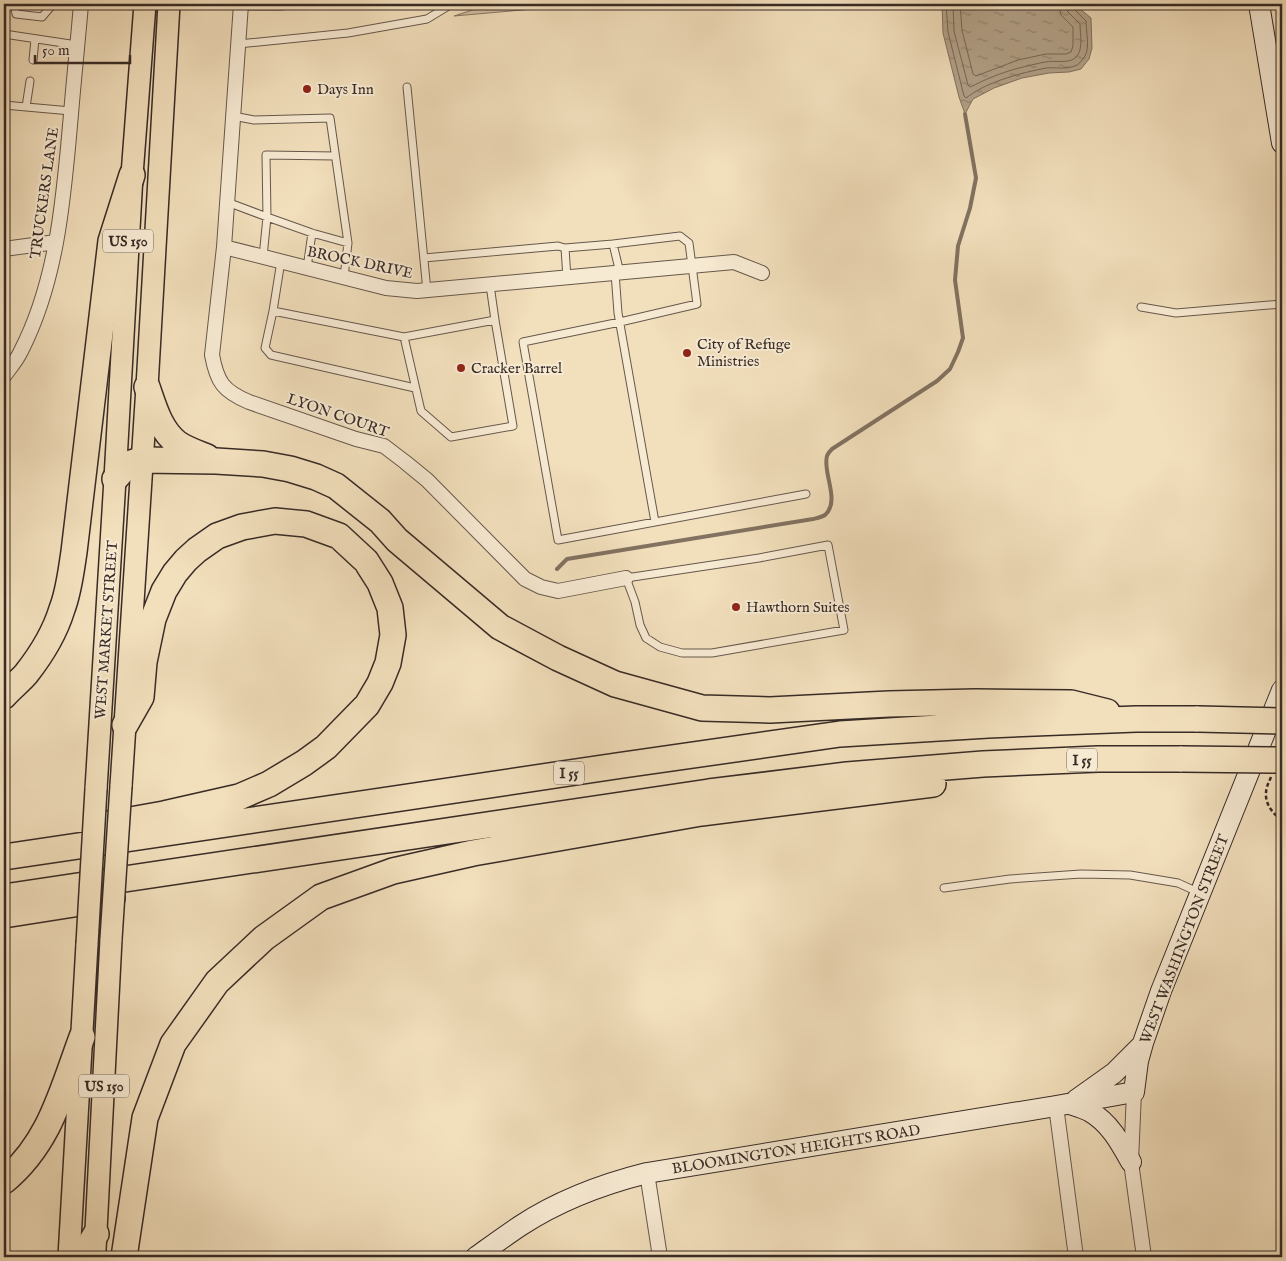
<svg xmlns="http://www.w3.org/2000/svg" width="1286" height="1261" viewBox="0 0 1286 1261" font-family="'IM FELL English',serif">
<defs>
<pattern id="forest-firs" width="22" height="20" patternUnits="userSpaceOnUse" patternTransform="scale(1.25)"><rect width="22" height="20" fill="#d2c0a2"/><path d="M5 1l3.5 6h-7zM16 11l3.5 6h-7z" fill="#b5a58b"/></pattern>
<pattern id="water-ripples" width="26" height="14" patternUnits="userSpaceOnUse" patternTransform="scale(1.25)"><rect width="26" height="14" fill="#b3a289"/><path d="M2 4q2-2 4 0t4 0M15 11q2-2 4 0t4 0" fill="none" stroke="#938470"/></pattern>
</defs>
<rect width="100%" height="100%" fill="#f2dfbc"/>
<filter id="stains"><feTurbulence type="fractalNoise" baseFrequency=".004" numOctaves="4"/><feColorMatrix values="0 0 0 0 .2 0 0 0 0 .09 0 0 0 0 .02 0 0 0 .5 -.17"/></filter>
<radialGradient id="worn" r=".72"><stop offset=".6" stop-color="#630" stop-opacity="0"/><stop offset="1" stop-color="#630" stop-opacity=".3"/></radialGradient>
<!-- forest -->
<path fill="url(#forest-firs)" stroke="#857664" d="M 491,4 L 591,4 L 454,16 Z"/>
<!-- water -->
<path fill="url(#water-ripples)" stroke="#827261" d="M 942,4 L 1074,4 L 1091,18 L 1092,48 L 1089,59 L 1081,69 L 1069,72 L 1049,73 L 1022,78 L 994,88 L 973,99 L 965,114 L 959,97 L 943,33 Z"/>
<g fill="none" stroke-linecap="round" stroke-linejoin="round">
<!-- shore -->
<path stroke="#766658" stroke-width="1" d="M 946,4 L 948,32 L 964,96 L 966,98 C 986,82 1020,73 1046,68 C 1056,67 1067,70 1077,65 C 1080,63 1083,59 1085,56 C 1090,47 1086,32 1086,21 L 1074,9 L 1072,4
M 953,4 L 954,31 L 968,85 L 970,87 C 977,84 984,80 992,77 C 1009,70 1026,66 1045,62 C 1054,60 1068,64 1075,58 C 1084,51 1080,34 1080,24 L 1068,12 L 1066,4
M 960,4 L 962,30 L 973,74 L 976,76 L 1018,60 L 1046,54 L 1066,54 L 1071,52 L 1073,46 L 1073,27 L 1061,15 L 1058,4"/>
<!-- stream -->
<path stroke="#827261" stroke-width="4" d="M 557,569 L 567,559 L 813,519 C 817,518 822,517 825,515 C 841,501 822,472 827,456 C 828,453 830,451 832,449 L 937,381 L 950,369 L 958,352 L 963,338 L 955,280 L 958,246 L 970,208 L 976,178 L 965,114"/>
<defs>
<path id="service" d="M 14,4 L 16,14 L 42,17 L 53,4
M 61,4 L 81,6
M 241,6 L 281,6 L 304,4
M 4,34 L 77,45
M 238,44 L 348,33 L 427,19 L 450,5 L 450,4
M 33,60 L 35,39
M 407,87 L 427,291
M 4,105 L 71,111
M 26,107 L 30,81
M 233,116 L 254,120 L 330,118 L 348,243 L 344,277
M 335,156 L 266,155 L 267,217 L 312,233 L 348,243
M 227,202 L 267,217 L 263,257
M 613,244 L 680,236 L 689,243 L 697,304 L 620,322 L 523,342 L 558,540 L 806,494
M 565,248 L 613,244 L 620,273
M 424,258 L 558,246 L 565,248 L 567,278
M 281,261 L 273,311 L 404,337
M 307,268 L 312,233
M 615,273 L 618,313 L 655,522
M 490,285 L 495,320 L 404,337 L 421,411 L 451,437 L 513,426 L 495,320
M 1141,307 L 1176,313 L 1282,304
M 273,311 L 265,348 L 271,355 L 415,388
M 828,545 L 844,630 L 712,653 L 682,653 L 660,647 L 646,638 L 640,625 L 635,602 L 626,578 L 759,558 Z
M 944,888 L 1010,879 L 1081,874 L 1130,875 L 1178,883 L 1200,893"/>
<path id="minor" d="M 241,4 L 224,247 L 212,355 C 217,382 223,391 249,402 L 356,439 L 384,446 L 405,462 L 427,480 L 525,579 L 541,587 L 558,591 L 626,578
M 224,247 L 386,288 L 417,291 L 734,262 L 762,273
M 4,249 L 56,242
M 4,376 C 10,368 17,360 21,351 C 58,279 64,194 71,114 C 74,77 78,41 81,4
M 1134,1092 L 1131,1162 L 1144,1257
M 1056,1106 L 1076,1257
M 647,1173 L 660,1257"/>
<path id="secondary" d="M 1259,4 L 1282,143
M 1076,1100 L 1114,1073 L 1142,1045
M 1070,1104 C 1076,1106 1083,1108 1089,1111 C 1109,1122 1120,1142 1131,1162
M 476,1257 C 490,1247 505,1236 520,1226 C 558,1201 603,1184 647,1173 L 1056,1106 L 1134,1092 L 1138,1061 L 1143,1043 L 1161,991 L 1282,690"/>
<path id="primary" d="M 121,786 L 147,387 L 169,4
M 96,789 L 115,479 L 132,175 L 145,4
M 95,1250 L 111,939
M 69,1257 L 87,944"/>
<path id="motorway" d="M 147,387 C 154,407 160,430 177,443 C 185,449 197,453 207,457
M 115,479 L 128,464 L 141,460 L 216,461 L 263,464 L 290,469 L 316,477 L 336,486 L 380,521 L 397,540 L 500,627 L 558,658 L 615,684 L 702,708 L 770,710 L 889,704 L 975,702 L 1071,703 L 1107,712
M 4,696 C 11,688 19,682 26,674 C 41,655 55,632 62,609 C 69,591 71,571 74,552 L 111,241 L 132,175
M 97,826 L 164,814 L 239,797 L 269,784 L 304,763 L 326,747 L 367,705 L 380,683 L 388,663 L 393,635 L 390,608 L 380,583 L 366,561 L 339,536 L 306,524 L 275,521 L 242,527 L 217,536 L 197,550 L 186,560 L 175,573 L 164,591 L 153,619 L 144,662 L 141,697 L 125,725
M 4,857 L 623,765 L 840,734 L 988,725 L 1136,719 L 1198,719
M 4,897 L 709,792 L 847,775 L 983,764 L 1098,759 L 1182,759
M 4,915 L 112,898
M 4,1181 C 50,1143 62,1091 82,1037
M 77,1257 L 85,1252 L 96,1234
M 124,1257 L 145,1118 L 173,1044 L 217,982 L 264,938 L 321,897 L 393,871 L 473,853 L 701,813 L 933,784"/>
</defs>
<!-- service casing -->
<use href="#service" stroke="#66584c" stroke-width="9"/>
<!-- minor casing -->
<use href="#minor" stroke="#66584c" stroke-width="16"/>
<!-- secondary casing -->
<use href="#secondary" stroke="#382b26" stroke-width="22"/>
<!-- primary casing -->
<use href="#primary" stroke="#382b26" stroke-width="24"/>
<!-- motorway casing -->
<use href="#motorway" stroke="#382b26" stroke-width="28"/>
<!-- path -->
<path stroke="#382b26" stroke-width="2.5" stroke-dasharray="4 2.5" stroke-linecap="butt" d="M 1271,777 C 1269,782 1266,787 1266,793 C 1265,804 1273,814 1282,820"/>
<!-- service -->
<use href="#service" stroke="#f7ead3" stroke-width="7"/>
<!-- minor -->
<use href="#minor" stroke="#f7ead3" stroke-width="14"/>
<!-- secondary -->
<use href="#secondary" stroke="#f7ead3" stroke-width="20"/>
<!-- primary -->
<use href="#primary" stroke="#f2dfbc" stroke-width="21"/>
<!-- motorway -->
<use href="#motorway" stroke="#f2dfbc" stroke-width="25"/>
<defs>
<path id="primary-bridge" d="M 111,939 L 121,786
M 87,944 L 96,789"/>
<path id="motorway-bridge" d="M 1198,719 L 1282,721
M 1182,759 L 1282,760"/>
</defs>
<!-- primary-bridge casing -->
<use href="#primary-bridge" stroke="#382b26" stroke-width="24" stroke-linecap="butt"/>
<!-- motorway-bridge casing -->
<use href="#motorway-bridge" stroke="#382b26" stroke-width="28" stroke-linecap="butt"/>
<!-- primary-bridge -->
<use href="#primary-bridge" stroke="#f2dfbc" stroke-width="21"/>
<!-- motorway-bridge -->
<use href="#motorway-bridge" stroke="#f2dfbc" stroke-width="25"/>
</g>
<!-- markers -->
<g fill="#8f2418" stroke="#f7ead3" stroke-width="2">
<circle cx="307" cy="89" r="5"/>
<circle cx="687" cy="353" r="5"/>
<circle cx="461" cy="368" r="5"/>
<circle cx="736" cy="607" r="5"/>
</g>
<g text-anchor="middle" stroke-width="4" stroke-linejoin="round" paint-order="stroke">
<!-- shield labels -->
<g fill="#f7ead3" stroke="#71645a" stroke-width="1">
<rect x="103" y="229.5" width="50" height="23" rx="4"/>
<rect x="1067" y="748.5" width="30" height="23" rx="4"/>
<rect x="554" y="761.5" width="30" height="23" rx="4"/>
<rect x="79" y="1074.5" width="50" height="23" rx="4"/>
</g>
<g font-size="14" font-weight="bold" fill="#382b26">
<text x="128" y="246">US 150</text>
<text x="1082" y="765">I 55</text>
<text x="569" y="778">I 55</text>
<text x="104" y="1091">US 150</text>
</g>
<!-- poi labels -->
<g font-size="15" fill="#382b26" stroke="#f7ead3" text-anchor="start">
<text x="317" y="94">Days Inn</text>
<text x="697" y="349">City of Refuge<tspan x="697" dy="17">Ministries</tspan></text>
<text x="471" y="373">Cracker Barrel</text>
<text x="746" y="612">Hawthorn Suites</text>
</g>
<!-- street labels -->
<g font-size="15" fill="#382b26" stroke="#f7ead3">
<text transform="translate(44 193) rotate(-82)" y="5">TRUCKERS LANE</text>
<text transform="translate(360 262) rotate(12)" y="5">BROCK DRIVE</text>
<text transform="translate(338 415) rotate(19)" y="5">LYON COURT</text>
<text transform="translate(106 630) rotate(-86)" y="5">WEST MARKET STREET</text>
<text transform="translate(1184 939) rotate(-69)" y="5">WEST WASHINGTON STREET</text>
<text transform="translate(796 1149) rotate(-9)" y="5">BLOOMINGTON HEIGHTS ROAD</text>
</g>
</g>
<!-- margin -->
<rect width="1286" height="1261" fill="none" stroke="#f2dfbc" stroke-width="20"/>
<rect x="5" y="5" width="1276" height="1251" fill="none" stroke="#382b26" stroke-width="2.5"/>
<rect x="10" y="10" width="1266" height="1241" fill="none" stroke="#382b26"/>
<!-- scale -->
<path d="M35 55v8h95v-8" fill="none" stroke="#382b26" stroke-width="2.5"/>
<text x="42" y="55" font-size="15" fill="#382b26" stroke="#f7ead3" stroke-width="4" paint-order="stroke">50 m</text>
<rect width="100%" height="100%" filter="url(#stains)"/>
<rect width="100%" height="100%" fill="url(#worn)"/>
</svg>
